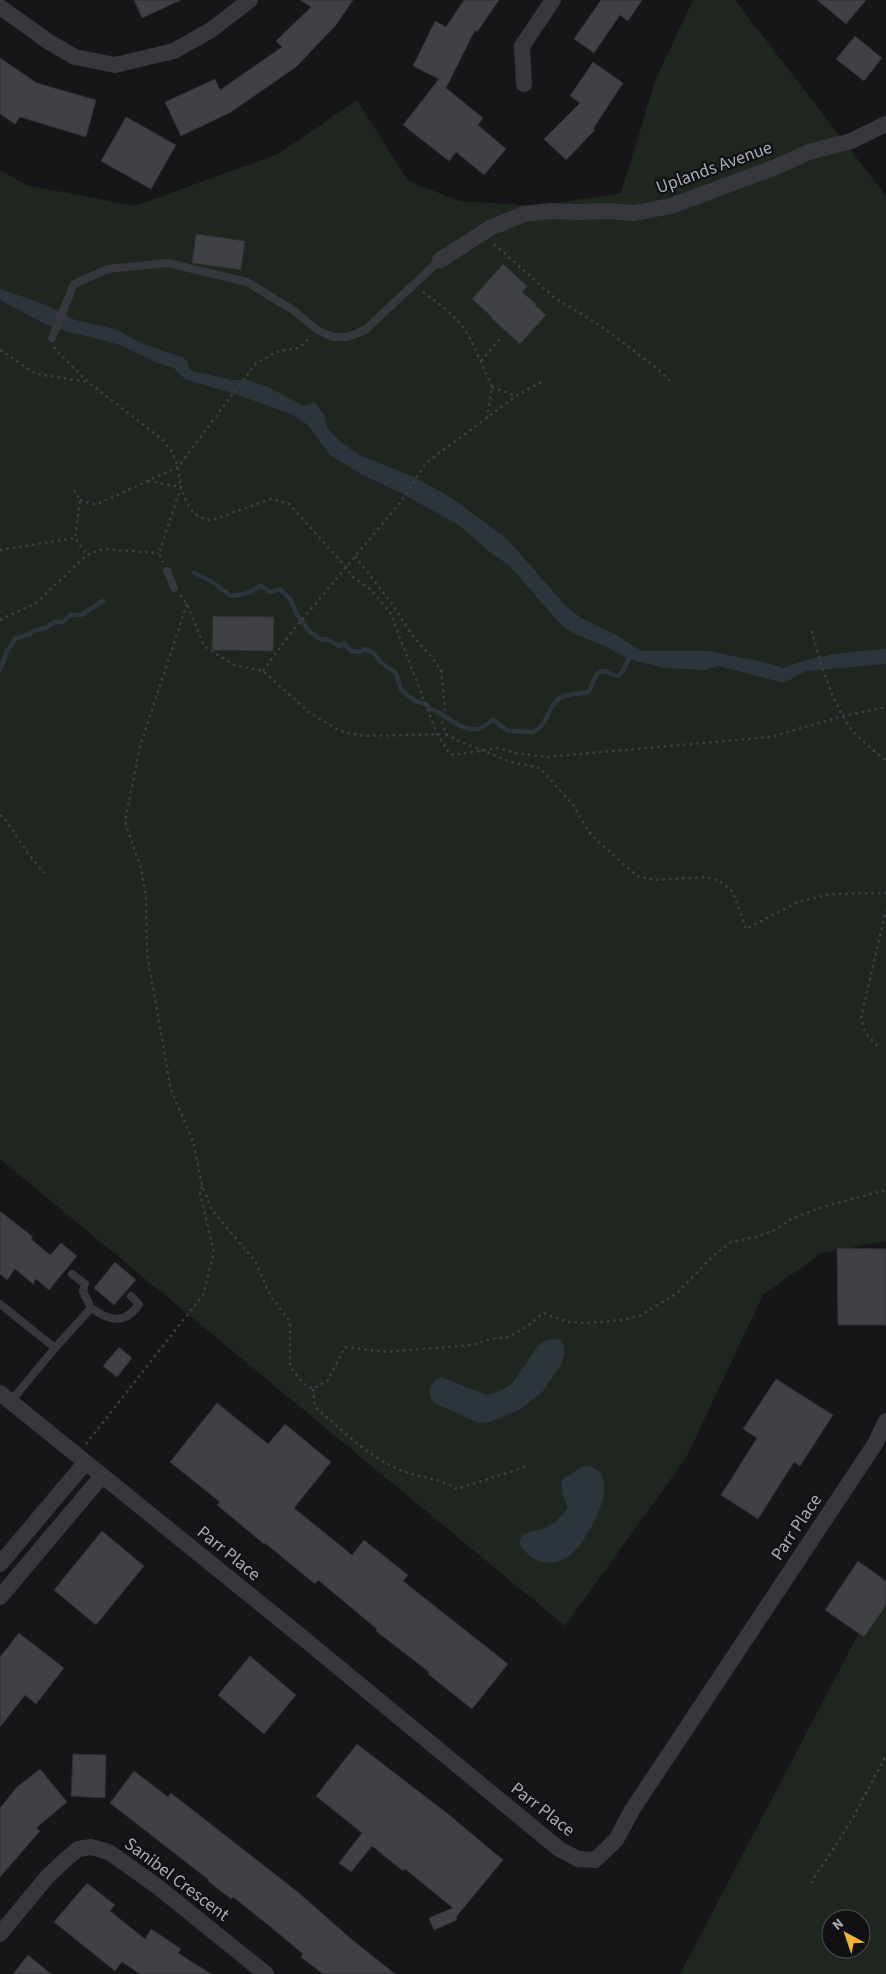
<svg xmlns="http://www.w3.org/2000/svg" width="886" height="1974" viewBox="0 0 886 1974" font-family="'Source Sans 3',sans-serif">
<rect width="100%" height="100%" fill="#161618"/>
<!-- green -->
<path fill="#1e261f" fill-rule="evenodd" d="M 693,0 L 735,0 L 886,196 L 886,1241 L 822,1253 L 763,1295 L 686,1458 L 565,1626 L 0,1159 L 0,170 L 26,185 L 135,206 L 278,154 L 357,100 L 408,181 L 460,201 L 537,206 L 621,193 L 655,81 Z
M 886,1581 L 886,1974 L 680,1974 ZM 831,1919 L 861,1919 L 861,1949 L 831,1949 Z"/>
<!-- water -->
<path fill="#2c353c" d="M 0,289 L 41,303 L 75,320 L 115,329 L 141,343 L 184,358 L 187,361 L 189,368 L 193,371 L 232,380 L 248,380 L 268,387 L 304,406 L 315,402 L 324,415 L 327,428 L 342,443 L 361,456 L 414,477 L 450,497 L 506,538 L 565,605 L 581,618 L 616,635 L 642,651 L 708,651 L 763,662 L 784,668 C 816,654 851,652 886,649 L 886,664 L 806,671 L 784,683 L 719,666 L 704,670 L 664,668 L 628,659 L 605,646 L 574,634 L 561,625 L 510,566 L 487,550 L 459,525 L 399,492 L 361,474 L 330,455 L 308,425 L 291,414 L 229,392 L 186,380 L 174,368 L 160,364 L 120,345 L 88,336 L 72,333 L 47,325 L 0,300 Z
M 552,1339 L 561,1340 L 565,1348 L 562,1363 L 543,1391 L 519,1410 L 490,1422 L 479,1423 L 436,1404 L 430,1398 L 429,1389 L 435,1380 L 441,1377 L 487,1395 L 500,1391 L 512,1384 L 537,1347 L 542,1342 Z
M 589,1466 C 596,1468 603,1474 604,1482 C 608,1501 586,1542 571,1554 C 553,1570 530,1563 519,1543 L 521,1537 C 530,1530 538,1531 547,1527 C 556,1523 562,1515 568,1508 L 562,1493 L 562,1480 L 581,1467 Z"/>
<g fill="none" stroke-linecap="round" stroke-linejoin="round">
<!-- stream -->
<path stroke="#2c353c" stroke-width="4.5" d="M 194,573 L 211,581 L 231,596 L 245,594 L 261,586 L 270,592 L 280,589 L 291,600 L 296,613 L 308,630 L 320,639 L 329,640 L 339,646 L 344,643 L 351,651 L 360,652 L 365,649 L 375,654 L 380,662 L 396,673 L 401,690 L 415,701 L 426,704 L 430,709 C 445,712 460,732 477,729 C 484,728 488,722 493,720 L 508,731 L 533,732 C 548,725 549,704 560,698 C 569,693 579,694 588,692 C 593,687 594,671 603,671 C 608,672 613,676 619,676 C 625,669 626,662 632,655
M 0,670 L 7,651 L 16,638 L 28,635 L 36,630 L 46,628 L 54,622 L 63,622 L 70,615 L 81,615 L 103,601"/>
</g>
<!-- building -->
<path fill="#404145" stroke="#303034" d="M 134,0 L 181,0 L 142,18 Z
M 300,0 L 353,0 L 336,25 L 296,67 L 231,112 L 181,136 L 165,102 L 215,79 L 220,90 L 282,47 L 276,41 L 311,7 Z
M 464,0 L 499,0 L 477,32 L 475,30 L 446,88 L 483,118 L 478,125 L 506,149 L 484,175 L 456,152 L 449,161 L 403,125 L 439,79 L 413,66 L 435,21 L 446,27 Z
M 601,0 L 642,0 L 628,21 L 620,15 L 594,53 L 574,39 Z
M 817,0 L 866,0 L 846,24 Z
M 855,36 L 882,58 L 864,81 L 836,59 Z
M 0,58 L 37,83 L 96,100 L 86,137 L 20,117 L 15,124 L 0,114 Z
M 593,62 L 623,83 L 593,129 L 595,130 L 566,160 L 544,139 L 580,103 L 570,96 Z
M 126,117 L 176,145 L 151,189 L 101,161 Z
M 196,234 L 245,241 L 241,270 L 192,263 Z
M 503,264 L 527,286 L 522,292 L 536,304 L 535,305 L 546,315 L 520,344 L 491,318 L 492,317 L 472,299 Z
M 213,616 L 274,617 L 273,651 L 212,650 Z
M 0,1211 L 33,1237 L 31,1239 L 50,1255 L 61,1243 L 77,1256 L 49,1290 L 36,1279 L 33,1284 L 15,1269 L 7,1280 L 0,1274 Z
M 837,1248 L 886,1249 L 886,1325 L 838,1325 Z
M 115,1262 L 136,1280 L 114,1305 L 94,1288 Z
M 119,1347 L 132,1358 L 117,1377 L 103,1366 Z
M 776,1379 L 833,1415 L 800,1466 L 794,1462 L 758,1519 L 721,1495 L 757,1438 L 743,1429 Z
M 217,1403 L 268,1444 L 285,1424 L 331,1462 L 294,1508 L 352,1555 L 364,1540 L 408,1575 L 403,1581 L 508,1664 L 472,1709 L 428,1674 L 429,1672 L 376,1631 L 377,1629 L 318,1580 L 315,1584 L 265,1543 L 264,1544 L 217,1505 L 220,1502 L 170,1462 Z
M 102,1531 L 144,1566 L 96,1625 L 54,1590 Z
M 858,1561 L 886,1581 L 886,1605 L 864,1637 L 825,1610 Z
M 19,1633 L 64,1668 L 36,1704 L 25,1695 L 0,1727 L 0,1657 Z
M 250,1656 L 296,1695 L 264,1734 L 218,1695 Z
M 357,1744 L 448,1814 L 503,1860 L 456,1917 L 457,1920 L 434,1930 L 429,1918 L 453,1908 L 405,1869 L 403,1871 L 372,1846 L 351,1872 L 339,1863 L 362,1833 L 316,1796 Z
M 73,1754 L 106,1755 L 105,1798 L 71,1796 Z
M 40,1769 L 67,1802 L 36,1828 L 40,1831 L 0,1877 L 0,1808 L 17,1787 Z
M 134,1771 L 168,1797 L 171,1793 L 299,1893 L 350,1938 L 395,1974 L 323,1974 L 301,1957 L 303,1954 L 272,1928 L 233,1897 L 231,1899 L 208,1881 L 209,1880 L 110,1803 Z
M 87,1883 L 115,1905 L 110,1911 L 145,1939 L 151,1929 L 181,1949 L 178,1953 L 211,1974 L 140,1974 L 122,1962 L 115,1971 L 54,1922 Z
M 28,1955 L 51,1974 L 13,1974 Z"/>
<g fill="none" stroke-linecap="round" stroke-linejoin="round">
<!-- path -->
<path stroke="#3d3f44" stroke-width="2.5" stroke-dasharray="2.5 4" stroke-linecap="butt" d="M 494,244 L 555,298 L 590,319 L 613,335 L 659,370 L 673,384
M 423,292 L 448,311 L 463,327 L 472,342 L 492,387 L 487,418
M 54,347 L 56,350 L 88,382 L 163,440 L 172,452 L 178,467 L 181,487 L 159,553 L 163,562
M 0,350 L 36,374 L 88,382
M 481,361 L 501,338
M 492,387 L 516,396
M 148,481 L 181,487 C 187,504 192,519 212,520 L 271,499 L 279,501 L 289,504 L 346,567 L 353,577 L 370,589 L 390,612 L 437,734 L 449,753 L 454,755 L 497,748 L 517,753 L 546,757 L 770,737 L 843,716 L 886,707
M 74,490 L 80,500 L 75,538 L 87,555
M 80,500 L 93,504 L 102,502 L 178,467 L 256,363 L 279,351 L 299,348 L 311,337
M 0,550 L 75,538
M 355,556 L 393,605 L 412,635 L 433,659 L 441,670 L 445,708 L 442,723 L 446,734 L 459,741 L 511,762 L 540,768 L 573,805 L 591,835 L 637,876 L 654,880 L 704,877 L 718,880 L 733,892 L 746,929 L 798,902 L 831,894 L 886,893
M 180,595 L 187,604 L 204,646 L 234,665 L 263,671 L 310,713 L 340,731 L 363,736 L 446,734
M 187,604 L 140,746 L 125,822 L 141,868 L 146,898 L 147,954 L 171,1090 L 193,1141 L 202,1185 L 212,1210 L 255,1261 L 270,1295 L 290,1322 L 290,1367 L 304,1384 L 313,1389 L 328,1380 L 345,1347 L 385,1352 L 472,1345 L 491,1339 L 508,1337 L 527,1327 L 543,1313 L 568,1322 L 588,1323 L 623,1320 L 639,1316 L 676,1294 L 713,1256 L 731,1242 L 756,1237 L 775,1230 L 791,1219 L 819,1208 L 886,1190
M 0,620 L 36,603 L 87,555 L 103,549 L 159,553
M 812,631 C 819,661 832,701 849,726 C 858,739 874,750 886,761
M 263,671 L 290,634 L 399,504 L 426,463 L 516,396 L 543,381
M 0,815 L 5,819 L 26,851 L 44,873
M 877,1046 L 865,1032 L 861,1018 L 886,910
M 313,1389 L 315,1407 C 342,1430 369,1457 402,1471 C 421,1478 440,1478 457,1489 L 525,1467
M 86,1444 L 203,1295 L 214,1252 L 200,1193 L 202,1186
M 811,1883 L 850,1823 L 886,1755"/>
<!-- lane -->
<path stroke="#37383d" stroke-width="8" d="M 52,338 L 74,284 L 108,269 L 168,263 L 247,282 L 293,310 L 317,330 L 333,337 L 348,337 L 365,330 L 440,260
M 167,571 L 174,588
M 72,1274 L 85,1284 L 83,1291 L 91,1308
M 0,1304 L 55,1348 L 11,1401
M 55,1348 L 91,1308 C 108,1320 125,1326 139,1304 L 131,1296"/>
<!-- street -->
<path stroke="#37383d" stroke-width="16" d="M 0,7 L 49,42 L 75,57 L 115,65 L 174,51 L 211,30 L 250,0
M 524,84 L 522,46 L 553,0
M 440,260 L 490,228 L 524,214 L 550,211 L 579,212 L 609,211 L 634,213 L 671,206 L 778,166 L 809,152 L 851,141 L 886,124
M 0,1393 L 303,1638 L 559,1849 L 578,1859 L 595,1860 L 616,1840 L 632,1810 L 875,1444 L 886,1421
M 0,1564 L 85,1463
M 0,1597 L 102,1476
M 0,1934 L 47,1877 L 65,1860 L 78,1849 L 91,1847 L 109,1852 L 158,1887 L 266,1974"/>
</g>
<g text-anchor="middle" stroke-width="4.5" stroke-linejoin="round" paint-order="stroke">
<!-- street labels -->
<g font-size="18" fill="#a8adb8" stroke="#111113">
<text transform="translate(714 167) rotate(-20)" y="6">Uplands Avenue</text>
<text transform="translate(796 1527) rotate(-56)" y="6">Parr Place</text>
<text transform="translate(229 1553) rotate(39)" y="6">Parr Place</text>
<text transform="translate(543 1809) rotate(38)" y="6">Parr Place</text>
<text transform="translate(177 1879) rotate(37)" y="6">Sanibel Crescent</text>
</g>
</g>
<!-- north arrow -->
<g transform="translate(846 1934) rotate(320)"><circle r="24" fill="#111113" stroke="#4d4f55"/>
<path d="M0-4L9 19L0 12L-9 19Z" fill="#f2b434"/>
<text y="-8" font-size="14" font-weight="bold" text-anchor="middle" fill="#a8adb8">N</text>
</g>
</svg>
